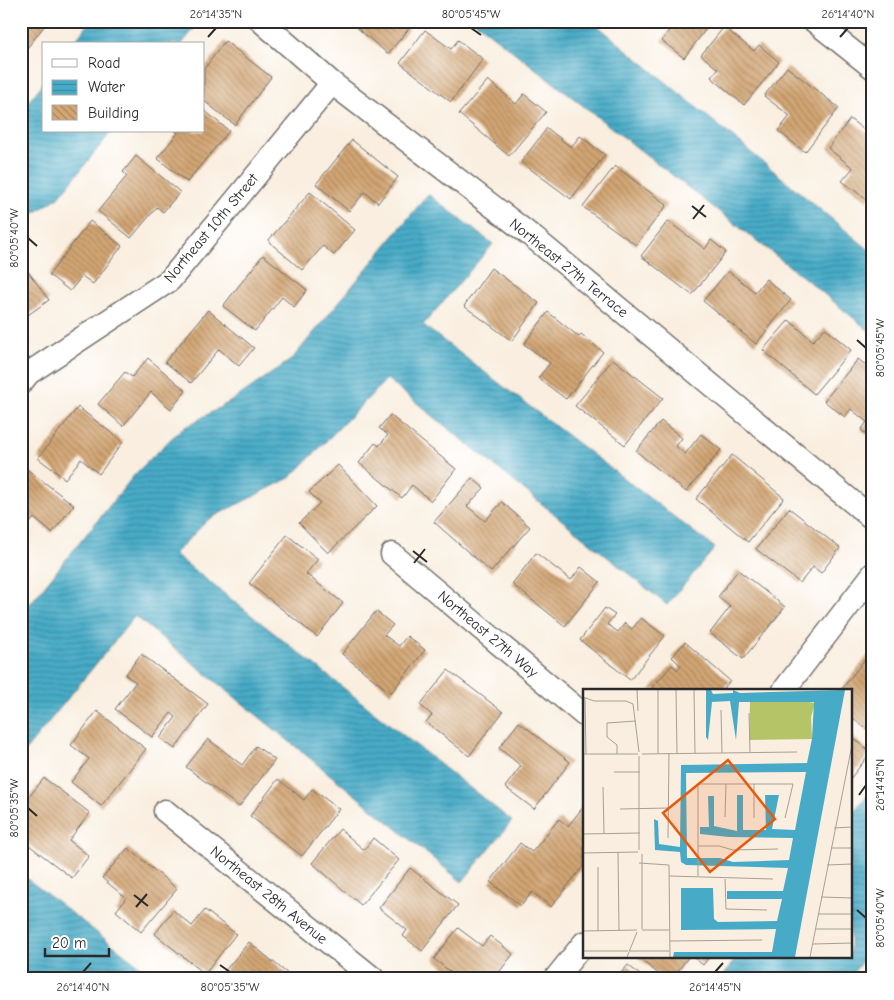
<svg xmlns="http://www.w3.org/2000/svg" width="894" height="1000" viewBox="0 0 894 1000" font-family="'Comic Neue',sans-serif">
<defs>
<pattern id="water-rules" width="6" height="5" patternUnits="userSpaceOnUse" patternTransform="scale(1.25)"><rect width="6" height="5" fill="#47abc7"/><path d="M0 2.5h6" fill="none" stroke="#3b8ba2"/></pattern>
<pattern id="building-back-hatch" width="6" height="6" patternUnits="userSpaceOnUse" patternTransform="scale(1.25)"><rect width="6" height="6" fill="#d2a573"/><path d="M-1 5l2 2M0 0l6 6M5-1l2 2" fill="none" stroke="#ab875f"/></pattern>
</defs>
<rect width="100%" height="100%" fill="#fff"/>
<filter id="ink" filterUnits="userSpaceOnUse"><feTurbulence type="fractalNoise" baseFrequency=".02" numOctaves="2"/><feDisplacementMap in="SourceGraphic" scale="10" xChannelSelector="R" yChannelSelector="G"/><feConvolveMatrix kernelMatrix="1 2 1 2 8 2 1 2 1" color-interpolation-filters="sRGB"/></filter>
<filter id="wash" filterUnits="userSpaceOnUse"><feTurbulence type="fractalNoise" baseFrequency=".0096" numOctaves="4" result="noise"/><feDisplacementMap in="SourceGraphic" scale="20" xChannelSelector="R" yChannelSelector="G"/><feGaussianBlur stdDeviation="1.12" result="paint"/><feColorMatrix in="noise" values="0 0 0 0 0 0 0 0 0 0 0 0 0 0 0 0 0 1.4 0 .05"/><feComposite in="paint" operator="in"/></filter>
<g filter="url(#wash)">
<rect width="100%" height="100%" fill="#f9eedf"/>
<!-- water -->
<path fill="url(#water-rules)" stroke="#396b79" d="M 90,21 L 200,21 L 182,44 L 73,44 Z
M 474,21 L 592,21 L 873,253 L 873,334 L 802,276 Z
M 44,82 L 44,131 L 112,131 L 59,197 L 21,222 L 21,111 Z
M 428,194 L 493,244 L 423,325 L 715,548 L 667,605 L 387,379 L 291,477 L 209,519 L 174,554 L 512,821 L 462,882 L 135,616 L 21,756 L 21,615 L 136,473 L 180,430 L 233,400 L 292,359 Z
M 873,788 L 873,948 L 848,979 L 720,979 L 738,956 L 850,956 L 850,816 Z
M 21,874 L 157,979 L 21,979 Z"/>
<g id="blocks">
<!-- building -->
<path fill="url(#building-back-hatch)" d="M 21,21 L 48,21 L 21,56 Z
M 349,21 L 415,21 L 388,54 Z
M 666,21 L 712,21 L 684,58 L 662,41 L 672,26 Z
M 724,27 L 754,51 L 759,45 L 779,62 L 744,105 L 711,77 L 718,69 L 701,55 Z
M 425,30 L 451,49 L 458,40 L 483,59 L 451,102 L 400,63 Z
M 225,41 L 271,77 L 235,125 L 204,101 L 204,69 Z
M 787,67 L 839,108 L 805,152 L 778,131 L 790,116 L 764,96 Z
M 488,80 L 516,104 L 524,94 L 546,112 L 509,156 L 459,114 Z
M 204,110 L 229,131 L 187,182 L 157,158 L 178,133 L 175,131 L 204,131 Z
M 850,119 L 873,137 L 873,193 L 867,200 L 842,181 L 853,168 L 828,148 Z
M 547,128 L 571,147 L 580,136 L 605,155 L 571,199 L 521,162 Z
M 352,140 L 398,177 L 378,203 L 365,192 L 349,211 L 316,184 Z
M 136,156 L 180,192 L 163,212 L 157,207 L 131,238 L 98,211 L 127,176 L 123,172 Z
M 615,166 L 667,205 L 636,245 L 583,207 Z
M 310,192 L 355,230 L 334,255 L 323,246 L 302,270 L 268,241 Z
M 90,221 L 122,246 L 93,284 L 82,276 L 70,291 L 49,275 Z
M 668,221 L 705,249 L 711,240 L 726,252 L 692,295 L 641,256 Z
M 263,255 L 307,290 L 294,307 L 282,297 L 255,331 L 223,306 Z
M 21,262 L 49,300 L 21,320 Z
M 491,268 L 539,303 L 512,341 L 464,306 Z
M 728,271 L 755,292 L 766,279 L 791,300 L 756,344 L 703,301 Z
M 208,310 L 254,348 L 239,366 L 219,349 L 191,383 L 165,362 Z
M 548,312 L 579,337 L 581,334 L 603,352 L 566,399 L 538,378 L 550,363 L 524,344 Z
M 789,320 L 813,341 L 825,328 L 851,350 L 814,394 L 763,350 Z
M 148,358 L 186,391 L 171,409 L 151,392 L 123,426 L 98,404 L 125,372 L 132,377 Z
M 613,359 L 663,398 L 625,445 L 575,406 Z
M 858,359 L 873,371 L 873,439 L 861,430 L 867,422 L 851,409 L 845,417 L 824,401 Z
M 78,407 L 123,442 L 99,474 L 81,459 L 65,479 L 38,458 Z
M 390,415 L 456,469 L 431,501 L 412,485 L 402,498 L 359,463 L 375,443 L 379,446 L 388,435 L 379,428 Z
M 661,421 L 682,438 L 676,446 L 685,454 L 701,434 L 721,450 L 686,492 L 636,451 Z
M 732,455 L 784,498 L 748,542 L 696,499 Z
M 338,465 L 377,506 L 328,553 L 299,523 L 320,503 L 309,492 Z
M 28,470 L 74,505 L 52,533 L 34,518 L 21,534 L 21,479 Z
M 472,478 L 484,488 L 467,506 L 485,521 L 502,502 L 530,527 L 491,572 L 434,522 Z
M 789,508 L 840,548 L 821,573 L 813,567 L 800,583 L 756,549 Z
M 287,535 L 318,559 L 306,574 L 343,603 L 317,637 L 249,583 Z
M 536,553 L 571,580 L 581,567 L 600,582 L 565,626 L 512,584 Z
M 738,570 L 785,607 L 743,659 L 710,633 L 730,607 L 718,597 Z
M 605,608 L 615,615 L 607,624 L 618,632 L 625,623 L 632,629 L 641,618 L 665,636 L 630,680 L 580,640 Z
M 376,611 L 393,625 L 384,635 L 399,646 L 407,636 L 425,650 L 391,693 L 342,654 Z
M 685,642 L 730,681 L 722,690 L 650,690 L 672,665 L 678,670 L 681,666 L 672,657 Z
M 873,649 L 873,734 L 850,716 L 850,690 L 841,690 Z
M 141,654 L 208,704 L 175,749 L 160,738 L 176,717 L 171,713 L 152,737 L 115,709 L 136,682 L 125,675 Z
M 448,670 L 503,712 L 469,756 L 426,722 L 432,715 L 420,705 Z
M 97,711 L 146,749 L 101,806 L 71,782 L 89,759 L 71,745 Z
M 519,722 L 570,762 L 534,809 L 505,787 L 521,766 L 499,748 Z
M 850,735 L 871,752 L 850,779 Z
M 208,739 L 242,765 L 256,746 L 275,760 L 239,807 L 186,767 Z
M 44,778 L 90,813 L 69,840 L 89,856 L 72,878 L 21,839 L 21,807 Z
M 278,779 L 304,800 L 312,789 L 339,809 L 302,856 L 250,816 Z
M 584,806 L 584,865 L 551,907 L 532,892 L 521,906 L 490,882 L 520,843 L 532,852 L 559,819 L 568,826 Z
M 340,829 L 364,850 L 373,838 L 399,860 L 361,905 L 312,863 Z
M 128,848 L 177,889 L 141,932 L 116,911 L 126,898 L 102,878 Z
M 410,868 L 458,905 L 422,951 L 403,936 L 407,930 L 379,908 Z
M 173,910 L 192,926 L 205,910 L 236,934 L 205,974 L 155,934 Z
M 458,928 L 482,946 L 490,936 L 513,954 L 494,979 L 459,979 L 434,959 Z
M 249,942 L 294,979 L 230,979 L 223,973 Z
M 636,956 L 689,956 L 672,979 L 665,979 Z
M 692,956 L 710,956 L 703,965 Z
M 628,965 L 645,979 L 616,979 Z"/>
</g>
</g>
<g filter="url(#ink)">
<use href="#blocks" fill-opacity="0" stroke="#736f6a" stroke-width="1"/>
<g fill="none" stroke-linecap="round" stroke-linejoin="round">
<defs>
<path id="minor" d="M 261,21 L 332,83 L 534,238 L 873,519
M 814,21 L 873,68
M 21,383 L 29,373 L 170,280 L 332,83
M 392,554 L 584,715
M 784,690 L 873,574
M 165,811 L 374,979
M 555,979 L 584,943"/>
</defs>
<!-- minor casing -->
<use href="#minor" stroke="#736f6a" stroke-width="25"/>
<!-- minor -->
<use href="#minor" stroke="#fff" stroke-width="22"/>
</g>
</g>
<!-- ticks -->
<path fill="none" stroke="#2b2b2b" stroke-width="2" d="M 471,28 L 481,35M 208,37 L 216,28M 840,37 L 848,28M 692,206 L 706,217M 693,219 L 704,205M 28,238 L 37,246M 857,340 L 866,348M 413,551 L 427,562M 414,563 L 425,549M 859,795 L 866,785M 28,808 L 37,816M 134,895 L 148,906M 136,907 L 147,894M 857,910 L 866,918M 220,965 L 230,972M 83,972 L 91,963M 715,972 L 723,963"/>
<g text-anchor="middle" stroke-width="5" stroke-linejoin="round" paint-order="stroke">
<!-- street labels -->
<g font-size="15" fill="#2b2b2b" stroke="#fff">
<text transform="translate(211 228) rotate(-50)" y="5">Northeast 10th Street</text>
<text transform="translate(569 268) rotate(39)" y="5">Northeast 27th Terrace</text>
<text transform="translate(488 634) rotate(40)" y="5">Northeast 27th Way</text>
<text transform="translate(269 895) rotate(39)" y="5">Northeast 28th Avenue</text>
</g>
</g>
<!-- overview -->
<g transform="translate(583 689)">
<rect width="269" height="269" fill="#f9eedf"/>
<path d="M 220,12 L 232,14 L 228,28 L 229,50 L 166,51 L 167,13 Z" fill="#b5c466"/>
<path d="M 123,1 L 128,1 L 130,5 L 150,4 L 150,1 L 157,4 L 262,1 L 212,268 L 90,268 L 91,263 L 189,263 L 193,240 L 98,241 L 98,199 L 130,199 L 131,230 L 135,233 L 194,232 L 199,210 L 144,210 L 144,202 L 200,202 L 205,179 L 103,176 L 98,173 L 97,163 L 72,161 L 71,130 L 75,132 L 76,155 L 97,158 L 98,76 L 224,74 L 229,50 L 231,13 L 156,13 L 153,51 L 147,12 L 129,13 L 125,51 L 123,48 ZM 223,83 L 212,141 L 189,140 L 196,106 L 182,106 L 183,141 L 160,141 L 160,106 L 154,106 L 154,142 L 131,137 L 131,107 L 125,107 L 126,138 L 117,138 L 117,145 L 146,148 L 210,149 L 206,171 L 150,173 L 137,169 L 104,169 L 103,84 Z" fill="#47abc7" fill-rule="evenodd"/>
<path fill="none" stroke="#a7a097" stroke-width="1" d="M 54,1 L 55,22M 75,1 L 75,64M 93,1 L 94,64M 111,1 L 112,64M 0,8 L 11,12 L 43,12 L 50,15 L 56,63M 2,9 L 3,65M 138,21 L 139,64M 166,24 L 167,63M 0,65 L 55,65M 34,65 L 34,56 L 24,48 L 24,34 L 53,32M 59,65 L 214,63M 31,83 L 57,83M 171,95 L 171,129M 20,98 L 21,145M 0,105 L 0,145M 37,120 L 85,119M 142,128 L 143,95M 251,139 L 269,138M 0,145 L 57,144M 85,149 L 86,64M 115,157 L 136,157 L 150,161 L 195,160M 248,159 L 269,159M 56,161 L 56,67M 35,163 L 36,242M 0,164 L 55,163M 56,174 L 86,176 L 87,268M 244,176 L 269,175M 15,178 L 15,242M 86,187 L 190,190M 115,187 L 115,95 L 210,95 L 202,129M 142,190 L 143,220 L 184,221M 238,208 L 269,209M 235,225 L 269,225M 59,240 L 59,165M 232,240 L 269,240M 59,241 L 86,241M 0,242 L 54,241M 87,252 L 179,251M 230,255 L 269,254M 0,262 L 45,262M 47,262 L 86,262M 44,268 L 54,243M 227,268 L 269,56"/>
<path fill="#e8590c" fill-opacity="0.15" stroke="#e8590c" stroke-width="2.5" d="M 145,71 L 192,130 L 127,183 L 80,124 Z"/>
<rect width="269" height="269" fill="none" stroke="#2b2b2b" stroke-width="2.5"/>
</g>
<!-- margin -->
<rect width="894" height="1000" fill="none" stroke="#fff" stroke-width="55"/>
<!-- legend -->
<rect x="42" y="42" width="162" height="90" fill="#ffffff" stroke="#aaaaaa"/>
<rect x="52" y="59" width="25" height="8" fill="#ffffff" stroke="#aaaaaa"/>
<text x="88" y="68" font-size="15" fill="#2b2b2b">Road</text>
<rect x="52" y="80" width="25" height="15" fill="url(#water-rules)" stroke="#aaaaaa"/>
<text x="88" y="92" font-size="15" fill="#2b2b2b">Water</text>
<rect x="52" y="105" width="25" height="15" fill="url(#building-back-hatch)" stroke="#aaaaaa"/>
<text x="88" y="118" font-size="15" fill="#2b2b2b">Building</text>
<!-- scale -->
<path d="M45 948v8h64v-8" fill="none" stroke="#2b2b2b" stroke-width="2.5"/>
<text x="52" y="948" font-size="15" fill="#2b2b2b" stroke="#ffffff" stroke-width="4" paint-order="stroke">20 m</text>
<rect x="28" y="28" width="838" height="944" fill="none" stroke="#2b2b2b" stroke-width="2"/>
<g font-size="12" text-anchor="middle" fill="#2b2b2b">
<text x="216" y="18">26°14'35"N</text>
<text x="471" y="18">80°05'45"W</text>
<text x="848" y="18">26°14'40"N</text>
<text transform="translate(14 238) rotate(-90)" y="4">80°05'40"W</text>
<text transform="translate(880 348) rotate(-90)" y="4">80°05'45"W</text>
<text transform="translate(880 785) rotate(-90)" y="4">26°14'45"N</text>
<text transform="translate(14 808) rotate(-90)" y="4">80°05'35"W</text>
<text transform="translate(880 918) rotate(-90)" y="4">80°05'40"W</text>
<text x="83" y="991">26°14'40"N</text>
<text x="230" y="991">80°05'35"W</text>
<text x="715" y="991">26°14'45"N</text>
</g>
</svg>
